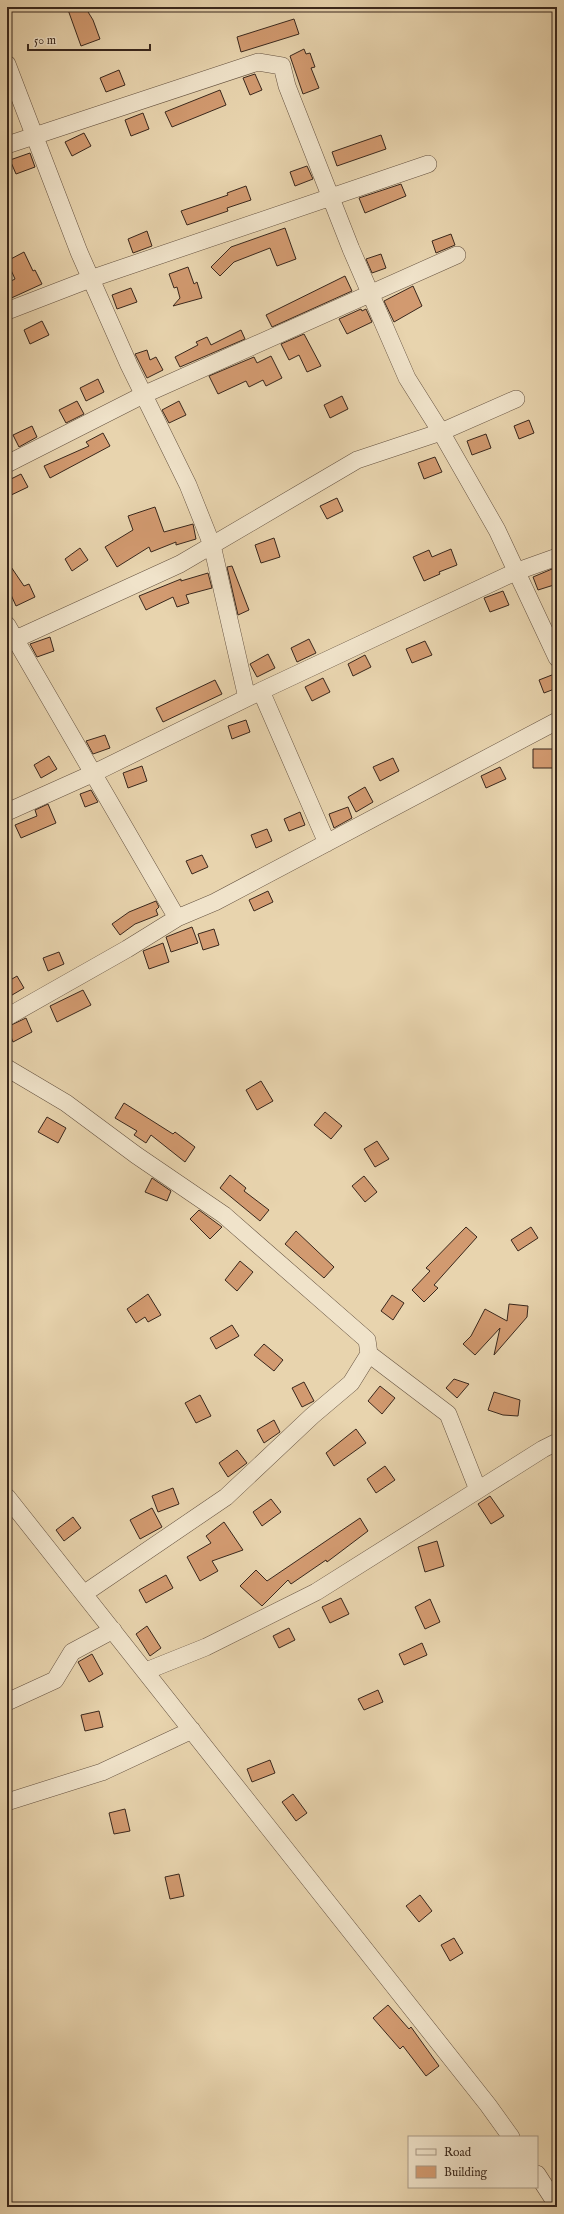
<svg xmlns="http://www.w3.org/2000/svg" width="564" height="2214" viewBox="0 0 564 2214" font-family="'IM FELL English',serif">
<rect width="100%" height="100%" fill="#e8d4ae"/>
<filter id="stains"><feTurbulence type="fractalNoise" baseFrequency=".005" numOctaves="4"/><feColorMatrix values="0 0 0 0 .2 0 0 0 0 .09 0 0 0 0 .02 0 0 0 .5 -.17"/></filter>
<radialGradient id="worn" r=".72"><stop offset=".6" stop-color="#630" stop-opacity="0"/><stop offset="1" stop-color="#630" stop-opacity=".3"/></radialGradient>
<!-- building -->
<path fill="#d29a70" stroke="#39271c" d="M 67,7 L 85,7 L 93,20 L 100,39 L 81,46 Z
M 294,19 L 299,34 L 241,52 L 237,37 Z
M 304,49 L 306,54 L 310,53 L 315,67 L 311,68 L 319,88 L 303,94 L 290,56 Z
M 119,70 L 125,85 L 106,92 L 100,78 Z
M 255,74 L 262,90 L 250,95 L 243,78 Z
M 220,90 L 226,105 L 172,127 L 165,112 Z
M 143,113 L 149,129 L 131,136 L 125,120 Z
M 84,133 L 91,146 L 72,156 L 65,142 Z
M 381,135 L 386,149 L 337,166 L 332,152 Z
M 30,153 L 35,167 L 16,174 L 10,160 Z
M 307,166 L 313,179 L 295,186 L 290,172 Z
M 401,184 L 406,196 L 365,213 L 359,198 Z
M 246,186 L 251,200 L 227,208 L 228,211 L 187,225 L 181,211 L 228,195 L 227,193 Z
M 285,228 L 296,259 L 277,266 L 270,248 L 234,262 L 220,276 L 211,267 L 231,247 Z
M 147,231 L 152,246 L 133,253 L 128,239 Z
M 451,234 L 455,245 L 436,253 L 432,241 Z
M 24,252 L 33,271 L 35,270 L 42,284 L 7,300 L 7,283 L 15,279 L 7,261 Z
M 381,254 L 386,268 L 372,273 L 366,259 Z
M 188,267 L 194,284 L 197,282 L 202,298 L 173,306 L 180,298 L 177,287 L 174,288 L 169,274 Z
M 345,276 L 352,291 L 272,327 L 266,315 Z
M 413,286 L 422,306 L 394,322 L 384,301 Z
M 131,288 L 137,302 L 117,309 L 112,295 Z
M 361,309 L 362,311 L 366,309 L 372,322 L 347,334 L 339,319 Z
M 42,321 L 49,335 L 30,344 L 24,330 Z
M 241,330 L 245,339 L 180,367 L 175,357 L 198,345 L 196,342 L 207,337 L 211,345 Z
M 304,334 L 321,366 L 307,372 L 299,355 L 289,360 L 281,344 Z
M 147,350 L 150,360 L 156,357 L 163,370 L 147,378 L 135,354 Z
M 271,356 L 282,378 L 266,386 L 263,380 L 249,387 L 246,381 L 218,394 L 209,376 L 254,357 L 257,363 Z
M 98,379 L 104,392 L 86,401 L 80,388 Z
M 342,396 L 348,409 L 330,418 L 324,405 Z
M 77,401 L 84,414 L 66,423 L 59,410 Z
M 179,401 L 186,415 L 169,423 L 162,410 Z
M 529,420 L 534,433 L 519,439 L 514,426 Z
M 32,426 L 37,437 L 19,447 L 13,435 Z
M 103,433 L 110,446 L 50,478 L 44,466 L 89,446 L 86,442 Z
M 486,434 L 491,448 L 472,455 L 467,441 Z
M 435,457 L 442,472 L 424,479 L 418,463 Z
M 21,474 L 28,487 L 7,497 L 7,481 Z
M 337,498 L 343,511 L 327,519 L 320,506 Z
M 155,507 L 164,532 L 193,524 L 196,539 L 176,545 L 176,542 L 151,552 L 149,547 L 117,567 L 105,547 L 133,530 L 128,516 Z
M 274,538 L 280,557 L 261,563 L 255,545 Z
M 80,548 L 88,560 L 72,571 L 65,559 Z
M 451,549 L 457,565 L 439,572 L 440,574 L 424,581 L 413,557 L 429,550 L 432,557 Z
M 7,561 L 24,586 L 29,584 L 35,597 L 16,606 L 7,586 Z
M 232,566 L 249,610 L 238,615 L 227,567 Z
M 552,569 L 557,584 L 538,590 L 533,577 Z
M 208,573 L 212,588 L 186,595 L 189,603 L 177,607 L 173,597 L 146,610 L 139,596 L 181,579 L 181,581 Z
M 503,591 L 509,605 L 490,612 L 484,598 Z
M 50,637 L 54,651 L 37,657 L 30,644 Z
M 309,639 L 316,653 L 297,662 L 291,648 Z
M 425,641 L 432,655 L 412,663 L 406,649 Z
M 268,654 L 275,668 L 257,677 L 250,664 Z
M 365,655 L 371,667 L 353,676 L 348,664 Z
M 557,673 L 557,688 L 544,693 L 539,680 Z
M 323,678 L 330,692 L 312,701 L 305,687 Z
M 215,680 L 222,694 L 163,722 L 156,708 Z
M 246,720 L 250,732 L 232,739 L 228,726 Z
M 105,735 L 110,748 L 93,754 L 86,741 Z
M 533,749 L 555,749 L 556,768 L 533,768 Z
M 49,756 L 57,769 L 41,778 L 34,765 Z
M 393,758 L 399,771 L 380,781 L 373,767 Z
M 142,766 L 147,781 L 128,788 L 123,773 Z
M 500,767 L 506,779 L 486,788 L 481,776 Z
M 365,787 L 373,802 L 356,812 L 348,797 Z
M 91,790 L 98,802 L 85,807 L 80,794 Z
M 48,804 L 56,823 L 21,838 L 15,825 L 37,816 L 35,810 Z
M 348,807 L 352,818 L 334,828 L 329,814 Z
M 300,812 L 305,825 L 289,831 L 284,819 Z
M 267,829 L 272,841 L 256,848 L 251,835 Z
M 202,855 L 208,867 L 192,874 L 186,861 Z
M 268,891 L 273,902 L 254,911 L 249,900 Z
M 156,901 L 159,907 L 156,910 L 158,915 L 135,924 L 120,935 L 112,924 L 129,912 Z
M 192,927 L 198,943 L 171,952 L 166,937 Z
M 214,929 L 219,945 L 203,950 L 198,934 Z
M 163,943 L 169,962 L 149,969 L 143,951 Z
M 59,952 L 64,964 L 48,971 L 43,958 Z
M 17,976 L 24,988 L 7,998 L 7,982 Z
M 83,990 L 91,1005 L 57,1022 L 50,1006 Z
M 26,1018 L 32,1032 L 13,1042 L 7,1027 Z
M 261,1081 L 273,1101 L 257,1110 L 246,1090 Z
M 124,1103 L 173,1134 L 175,1132 L 195,1147 L 185,1162 L 151,1135 L 146,1143 L 134,1135 L 137,1131 L 115,1118 Z
M 325,1112 L 342,1126 L 331,1139 L 314,1125 Z
M 47,1117 L 66,1128 L 58,1143 L 38,1132 Z
M 377,1141 L 389,1159 L 375,1167 L 364,1149 Z
M 230,1175 L 246,1188 L 244,1191 L 269,1210 L 260,1221 L 220,1188 Z
M 364,1176 L 377,1192 L 365,1202 L 352,1186 Z
M 152,1178 L 171,1191 L 167,1201 L 145,1192 Z
M 199,1210 L 222,1227 L 210,1239 L 190,1219 Z
M 466,1227 L 477,1237 L 434,1285 L 438,1288 L 424,1302 L 412,1290 L 430,1271 L 426,1268 Z
M 531,1227 L 538,1238 L 518,1251 L 511,1240 Z
M 296,1231 L 334,1267 L 324,1278 L 285,1244 Z
M 240,1261 L 253,1272 L 237,1291 L 225,1280 Z
M 148,1294 L 161,1315 L 148,1322 L 145,1317 L 136,1323 L 127,1309 Z
M 392,1295 L 404,1303 L 393,1320 L 381,1311 Z
M 509,1304 L 528,1306 L 527,1317 L 494,1355 L 500,1328 L 475,1355 L 463,1344 L 471,1336 L 485,1309 L 507,1321 Z
M 232,1325 L 239,1336 L 216,1349 L 210,1338 Z
M 264,1344 L 283,1360 L 274,1371 L 254,1355 Z
M 454,1379 L 469,1384 L 457,1398 L 446,1388 Z
M 304,1382 L 314,1401 L 302,1407 L 292,1388 Z
M 380,1386 L 395,1398 L 382,1414 L 368,1401 Z
M 494,1392 L 520,1400 L 518,1416 L 503,1415 L 488,1410 Z
M 200,1395 L 211,1416 L 196,1423 L 185,1403 Z
M 274,1420 L 280,1432 L 264,1443 L 257,1430 Z
M 356,1429 L 366,1443 L 334,1466 L 326,1453 Z
M 237,1450 L 247,1463 L 228,1477 L 219,1463 Z
M 385,1466 L 395,1480 L 376,1493 L 367,1479 Z
M 173,1488 L 179,1504 L 158,1512 L 152,1496 Z
M 490,1496 L 504,1516 L 491,1524 L 478,1504 Z
M 271,1499 L 281,1512 L 262,1526 L 253,1512 Z
M 152,1508 L 162,1527 L 140,1539 L 130,1520 Z
M 73,1517 L 81,1528 L 64,1541 L 56,1530 Z
M 360,1518 L 368,1531 L 327,1562 L 326,1560 L 291,1584 L 288,1580 L 262,1606 L 240,1586 L 256,1570 L 267,1581 Z
M 224,1522 L 243,1550 L 212,1561 L 218,1571 L 200,1581 L 187,1557 L 211,1543 L 206,1536 Z
M 437,1541 L 444,1566 L 425,1572 L 418,1547 Z
M 166,1575 L 173,1588 L 146,1603 L 139,1590 Z
M 341,1598 L 349,1614 L 330,1623 L 322,1607 Z
M 430,1599 L 440,1622 L 425,1629 L 415,1607 Z
M 147,1626 L 161,1648 L 150,1656 L 136,1634 Z
M 289,1628 L 295,1640 L 279,1648 L 273,1636 Z
M 422,1643 L 427,1655 L 404,1665 L 399,1654 Z
M 92,1654 L 103,1674 L 89,1682 L 78,1662 Z
M 378,1690 L 383,1702 L 364,1710 L 358,1699 Z
M 99,1711 L 103,1727 L 85,1731 L 81,1715 Z
M 270,1760 L 275,1773 L 252,1782 L 247,1769 Z
M 293,1794 L 307,1813 L 296,1821 L 282,1802 Z
M 125,1809 L 130,1831 L 114,1834 L 109,1813 Z
M 179,1874 L 184,1896 L 170,1899 L 165,1877 Z
M 420,1895 L 432,1911 L 419,1922 L 406,1906 Z
M 454,1938 L 463,1953 L 450,1961 L 441,1945 Z
M 388,2005 L 409,2029 L 411,2027 L 439,2066 L 426,2076 L 403,2046 L 400,2049 L 373,2018 Z"/>
<g fill="none" stroke-linecap="round" stroke-linejoin="round">
<defs>
<path id="street" d="M 7,64 L 79,252 L 129,365 L 188,485 L 212,545 L 247,698
M 7,145 L 258,62 L 282,66 L 287,86 L 351,249 L 407,378 L 441,432 L 497,530 L 557,658
M 7,311 L 90,279 L 428,164
M 7,464 L 143,395 L 457,255
M 7,625 L 177,918
M 7,643 L 180,564 L 357,460 L 441,432 L 516,399
M 261,691 L 327,843
M 7,812 L 94,773 L 261,691 L 515,572 L 557,557
M 7,1017 L 127,949 L 177,918 L 215,902 L 557,721
M 7,1068 L 66,1103 L 136,1155 L 224,1215 L 367,1340 L 369,1354 L 351,1383 L 312,1416 L 226,1497 L 85,1593
M 478,1490 L 543,1449 L 557,1442
M 7,1497 L 488,2105 L 511,2137
M 146,1671 L 206,1647 L 316,1592 L 478,1490 L 448,1414 L 369,1354
M 7,1702 L 55,1680 L 72,1652 L 113,1630
M 7,1802 L 102,1772 L 192,1730
M 537,2174 L 557,2205"/>
</defs>
<!-- street casing -->
<use href="#street" stroke="#655240" stroke-width="18"/>
<!-- street -->
<use href="#street" stroke="#f0e3ca" stroke-width="17"/>
</g>
<!-- margin -->
<rect width="564" height="2214" fill="none" stroke="#e8d4ae" stroke-width="24"/>
<rect x="8" y="8" width="548" height="2198" fill="none" stroke="#39271c" stroke-width="2"/>
<rect x="12" y="12" width="540" height="2190" fill="none" stroke="#39271c"/>
<!-- legend -->
<rect x="408" y="2136" width="130" height="52" fill="#f0e3ca" stroke="#a79884"/>
<rect x="416" y="2149" width="20" height="6" fill="#f0e3ca" stroke="#a79884"/>
<text x="444" y="2156" font-size="12" fill="#39271c">Road</text>
<rect x="416" y="2166" width="20" height="12" fill="#d29a70" stroke="#a79884"/>
<text x="444" y="2176" font-size="12" fill="#39271c">Building</text>
<!-- scale -->
<path d="M28 44v6h122v-6" fill="none" stroke="#39271c" stroke-width="2"/>
<text x="34" y="44" font-size="12" fill="#39271c" stroke="#f0e3ca" stroke-width="3" paint-order="stroke">50 m</text>
<rect width="100%" height="100%" filter="url(#stains)"/>
<rect width="100%" height="100%" fill="url(#worn)"/>
</svg>
